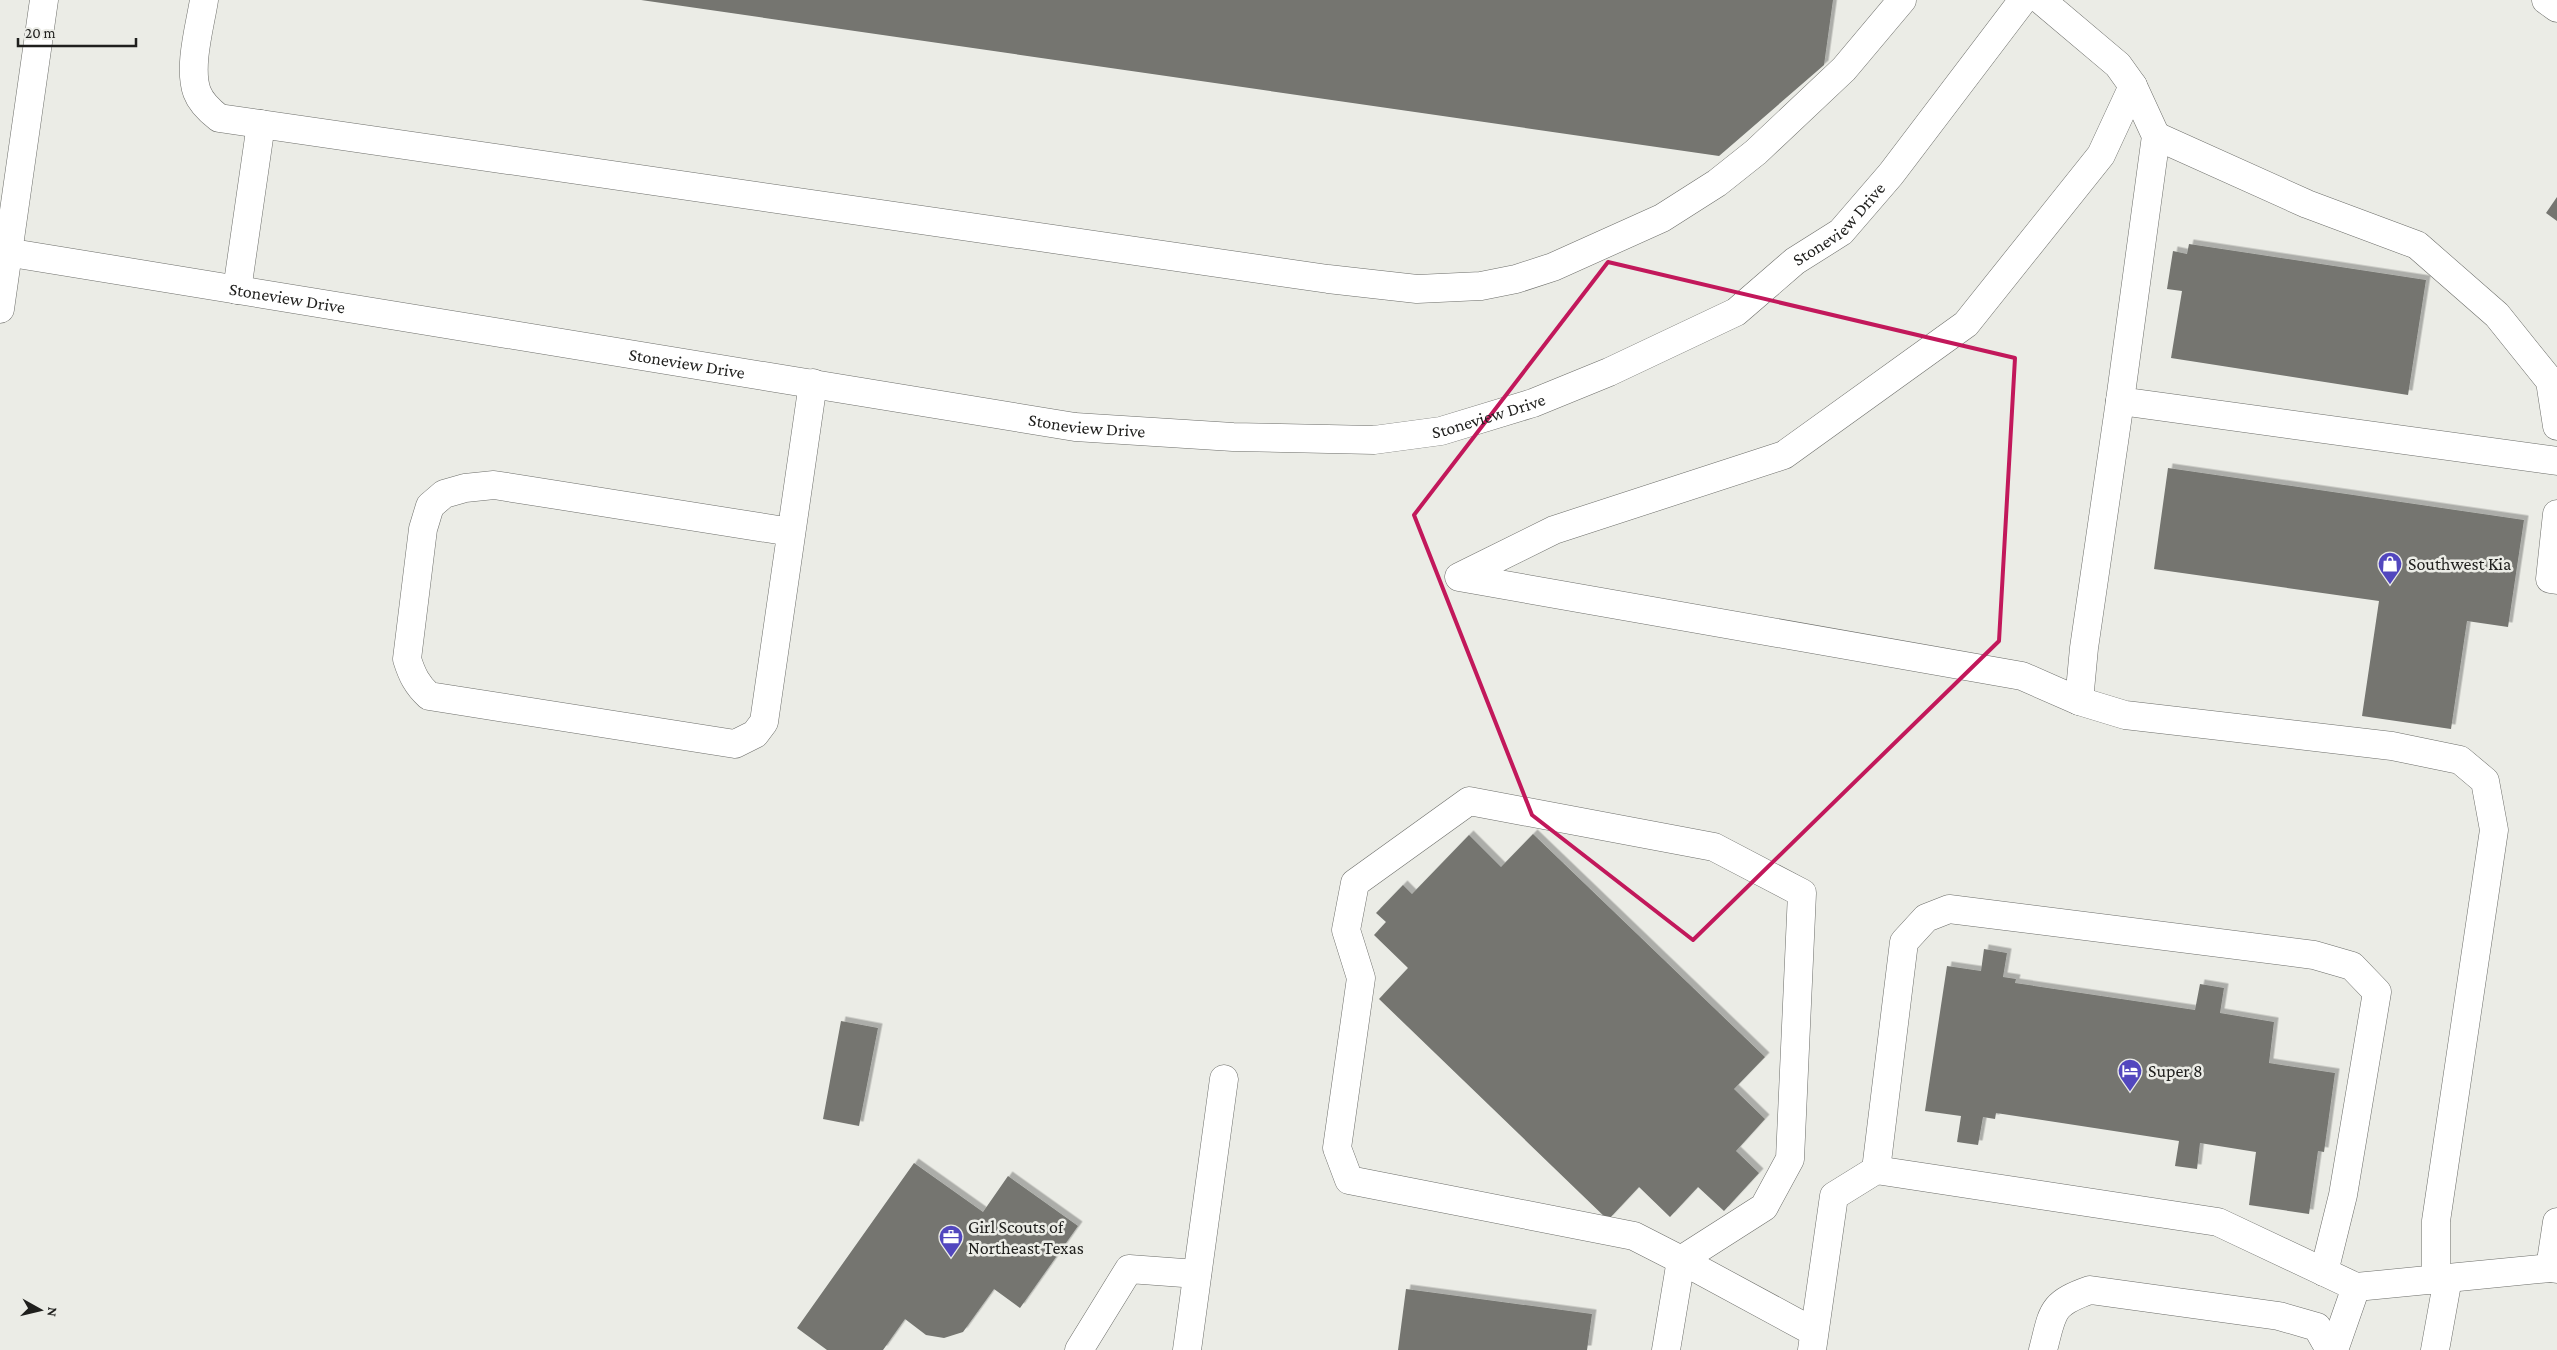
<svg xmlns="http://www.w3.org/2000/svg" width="2557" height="1350" viewBox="0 0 2557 1350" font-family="'Crimson Pro',serif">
<defs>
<filter id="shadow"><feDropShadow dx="4.5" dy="-4.5" stdDeviation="0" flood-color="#0004"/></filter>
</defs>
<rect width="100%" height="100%" fill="#ebece6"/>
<!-- building -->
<path fill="#747570" filter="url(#shadow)" d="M 641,0 L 1833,0 L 1824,65 L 1719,156 Z
M 2557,197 L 2557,221 L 2546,213 Z
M 2189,244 L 2426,280 L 2408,395 L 2171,358 L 2182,291 L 2167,289 L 2173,251 L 2187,254 Z
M 2168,468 L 2524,520 L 2508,627 L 2467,621 L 2451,729 L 2362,716 L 2379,601 L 2154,569 Z
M 1533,834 L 1765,1057 L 1734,1089 L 1765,1119 L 1736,1151 L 1759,1173 L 1724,1211 L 1698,1187 L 1670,1217 L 1639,1187 L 1608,1220 L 1379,999 L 1408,968 L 1374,935 L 1386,922 L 1376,913 L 1403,885 L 1412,894 L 1469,835 L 1501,867 Z
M 1984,949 L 2007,953 L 2003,977 L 2016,979 L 2015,983 L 2195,1010 L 2200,984 L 2224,988 L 2220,1013 L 2274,1022 L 2269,1063 L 2335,1073 L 2324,1152 L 2318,1151 L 2309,1214 L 2249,1205 L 2256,1152 L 2200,1143 L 2197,1169 L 2175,1166 L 2179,1141 L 1996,1113 L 1995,1119 L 1983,1117 L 1978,1145 L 1957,1142 L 1961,1116 L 1925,1111 L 1947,966 L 1981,971 Z
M 841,1021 L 878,1028 L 859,1126 L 823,1119 Z
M 914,1163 L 983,1212 L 1008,1176 L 1078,1226 L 1020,1308 L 994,1289 L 963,1332 L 944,1338 L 926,1335 L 905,1319 L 883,1350 L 827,1350 L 797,1328 Z
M 1406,1289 L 1592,1314 L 1587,1350 L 1398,1350 Z"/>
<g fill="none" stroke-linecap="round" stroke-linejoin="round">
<defs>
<g id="minor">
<path d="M 204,0 C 200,26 188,67 197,92 C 201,103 210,111 219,118 L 1328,279 L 1417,289 L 1481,286 L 1516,279 L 1553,267 L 1662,218 L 1717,183 L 1756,152 L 1844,69 L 1902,0"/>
<path d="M 2041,0 L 2118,65 L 2133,86 L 2156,136 L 2120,401 L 2557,461"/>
<path d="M 2546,0 L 2557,8"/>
<path d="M 2156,136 L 2307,204 L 2417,245 L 2497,315 L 2550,381 L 2557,426"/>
<path id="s1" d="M 0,251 L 1075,427 L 1233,437 L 1374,440 L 1441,431 L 1533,403 L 1609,372 L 1736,312 L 1795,261 L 1841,232 L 1891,174 L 2023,0"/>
<path d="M 237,290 L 261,124"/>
<path d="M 0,309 L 44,0"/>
<path d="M 2120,401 L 2084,648 L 2079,701 L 2022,676 L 1459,577 L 1554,530 L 1784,455 L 1966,324 L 2101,155 L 2133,86"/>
<path d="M 2557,514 L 2550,579 L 2557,580"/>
<path d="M 791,532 L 494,485 L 465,488 L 444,494 L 430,506 L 423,529 L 407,659 C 412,675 417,685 429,696 L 735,744 L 755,734 L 764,722 L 813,383"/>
<path d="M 2079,701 L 2125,715 L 2392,746 L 2460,760 L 2485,781 L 2494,830 L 2436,1221 L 2436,1279"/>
<path d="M 1469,801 L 1714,847 L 1802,893 L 1790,1159 L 1764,1207 L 1681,1260 L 1634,1236 L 1349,1180 L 1337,1148 L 1361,978 L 1346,930 L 1355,883 Z"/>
<path d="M 1876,1170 L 1904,942 L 1926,918 L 1949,909 L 2314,955 L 2352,966 L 2377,992 L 2343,1195 L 2324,1272"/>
<path d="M 2557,1222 L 2550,1268 L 2557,1269"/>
<path d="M 2448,1278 L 2550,1268"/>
<path d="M 1079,1350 L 1129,1269 L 1197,1274"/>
<path d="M 1187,1350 L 1224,1079"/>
<path d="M 1666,1350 L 1681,1260 L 1814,1332"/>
<path d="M 1812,1350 L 1834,1196 L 1876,1170 L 2218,1222 L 2356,1287 L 2448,1278 L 2435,1350"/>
<path d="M 2043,1350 C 2053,1312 2050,1304 2090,1290 L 2279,1316 L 2317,1327 L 2330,1350"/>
<path d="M 2334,1350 L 2356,1287"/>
</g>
</defs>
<!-- minor casing -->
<use href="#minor" stroke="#6c6d69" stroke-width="29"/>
<!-- minor -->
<use href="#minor" stroke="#fff" stroke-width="28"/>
</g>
<!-- marked area -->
<path fill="none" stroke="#c2185b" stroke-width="4" stroke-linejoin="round" d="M 1608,262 L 2015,358 L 1999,641 L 1693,940 L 1532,815 L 1414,515 Z"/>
<!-- icons -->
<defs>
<symbol id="shop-pin" viewBox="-11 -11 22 30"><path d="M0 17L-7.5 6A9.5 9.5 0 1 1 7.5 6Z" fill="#5247be" stroke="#ebece6"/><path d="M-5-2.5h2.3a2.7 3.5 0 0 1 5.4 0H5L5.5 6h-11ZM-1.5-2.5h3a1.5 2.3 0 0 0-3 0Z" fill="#fff"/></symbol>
<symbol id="hotel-pin" viewBox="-11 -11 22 30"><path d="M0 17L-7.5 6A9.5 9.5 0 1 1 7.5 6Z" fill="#5247be" stroke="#ebece6"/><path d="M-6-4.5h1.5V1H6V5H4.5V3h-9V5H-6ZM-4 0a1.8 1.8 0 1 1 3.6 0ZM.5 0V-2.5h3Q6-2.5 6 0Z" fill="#fff"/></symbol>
<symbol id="office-pin" viewBox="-11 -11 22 30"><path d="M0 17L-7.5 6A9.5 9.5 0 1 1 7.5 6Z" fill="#5247be" stroke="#ebece6"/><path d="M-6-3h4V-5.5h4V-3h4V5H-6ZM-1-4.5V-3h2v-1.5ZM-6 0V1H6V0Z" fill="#fff"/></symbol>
</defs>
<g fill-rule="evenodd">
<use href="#shop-pin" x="2376" y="550" width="28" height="38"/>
<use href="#hotel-pin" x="2116" y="1057" width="28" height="38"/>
<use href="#office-pin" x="937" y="1223" width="28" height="38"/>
</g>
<g text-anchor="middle" stroke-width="5" stroke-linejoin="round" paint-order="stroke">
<!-- street labels -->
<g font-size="18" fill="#1f1f1d" stroke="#ebece6">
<text dy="6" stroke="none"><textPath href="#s1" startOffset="1911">Stoneview Drive</textPath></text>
<text dy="6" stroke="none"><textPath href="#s1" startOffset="291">Stoneview Drive</textPath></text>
<text dy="6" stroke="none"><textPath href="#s1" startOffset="696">Stoneview Drive</textPath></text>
<text dy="6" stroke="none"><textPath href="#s1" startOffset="1506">Stoneview Drive</textPath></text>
<text dy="6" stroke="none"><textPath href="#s1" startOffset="1101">Stoneview Drive</textPath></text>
</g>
<!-- poi labels -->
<g font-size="18" fill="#1f1f1d" stroke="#ebece6" text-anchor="start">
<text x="2408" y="570">Southwest Kia</text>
<text x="2148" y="1077">Super 8</text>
<text x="968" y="1233">Girl Scouts of<tspan x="968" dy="21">Northeast Texas</tspan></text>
</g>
</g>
<!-- north arrow -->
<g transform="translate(40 1310) rotate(98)" stroke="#ebece6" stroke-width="4" paint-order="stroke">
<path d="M0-4L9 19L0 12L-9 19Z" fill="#1f1f1d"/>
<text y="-8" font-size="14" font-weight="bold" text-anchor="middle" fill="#1f1f1d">N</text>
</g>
<!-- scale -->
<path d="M18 38v8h118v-8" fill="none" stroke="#1f1f1d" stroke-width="2.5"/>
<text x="25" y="38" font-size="15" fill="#1f1f1d" stroke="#ebece6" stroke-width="4" paint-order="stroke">20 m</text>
</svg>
